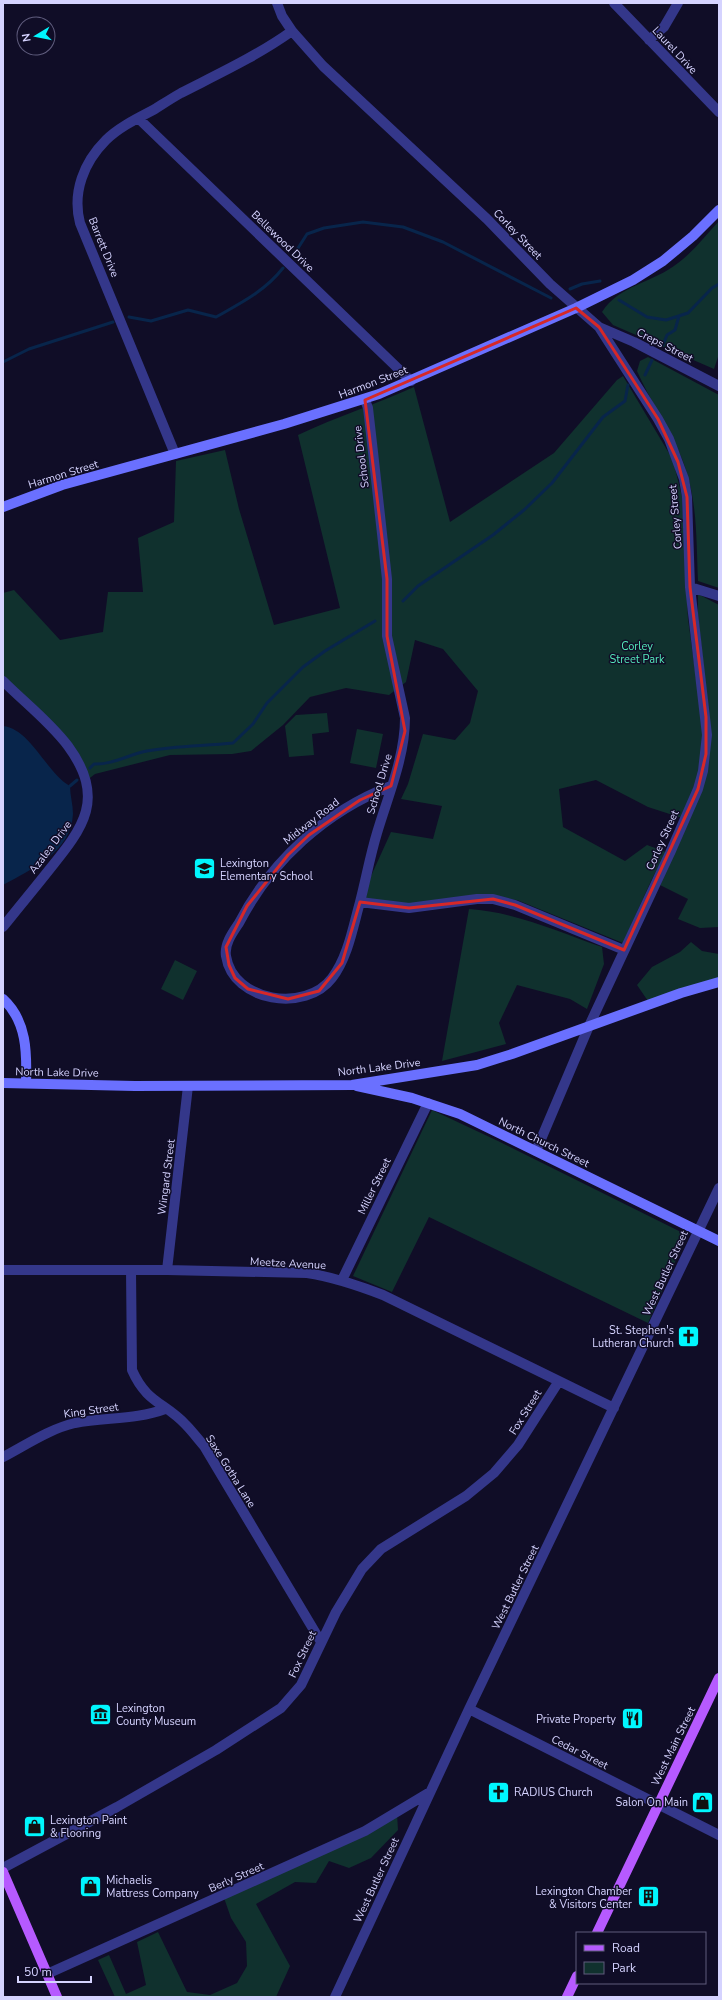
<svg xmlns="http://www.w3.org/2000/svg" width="722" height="2000" viewBox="0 0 722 2000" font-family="'Nunito Sans',sans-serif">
<rect width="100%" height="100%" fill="#100d27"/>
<!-- green -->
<path fill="#10312e" d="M 719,221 L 719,354 L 714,369 L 613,325 L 602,312 C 619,285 653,283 678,263 C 693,252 706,235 719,221 Z
M 648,357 L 719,395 L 719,588 L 698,581 C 696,537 698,493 679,452 C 667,424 649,399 637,371 L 640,361 Z
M 623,376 L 673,460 L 682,497 L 688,619 L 696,678 L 704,716 L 702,771 L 682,818 L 648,807 L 596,780 L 559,789 L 563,827 L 625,861 L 647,845 L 666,852 L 651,881 L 623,943 L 517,900 L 504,899 L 408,905 L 361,898 L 391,832 L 433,839 L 442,806 L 401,799 L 408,784 L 423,734 L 455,740 L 470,723 L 478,691 L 443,649 L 415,640 L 406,682 L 389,695 L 346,688 L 310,697 L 283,725 L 251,751 L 232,754 L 170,755 L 95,774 L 86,781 L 63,740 L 3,676 L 3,593 L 14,590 L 60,640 L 103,632 L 108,592 L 143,592 L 138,538 L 174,522 L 176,461 L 225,450 L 239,509 L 274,625 L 340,608 L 298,435 C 336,417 376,404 414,387 L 450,522 L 554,453 L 617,380 Z
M 698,594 L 719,605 L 719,927 L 700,928 L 678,919 L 688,899 L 660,885 L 699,791 L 709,717 L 698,615 Z
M 327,713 L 329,732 L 312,734 L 314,755 L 289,757 L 285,726 L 296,715 Z
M 357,729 L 383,734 L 376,768 L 350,763 Z
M 469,909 C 515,912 559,932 602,947 L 604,964 L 587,1009 L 570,999 L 517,985 L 499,1023 L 506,1044 L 442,1061 Z
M 691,942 L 702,951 L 719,954 L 719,982 L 650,1004 L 637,985 L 652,967 L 680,952 Z
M 175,960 L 197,971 L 183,1000 L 161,989 Z
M 432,1110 L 498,1141 L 687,1235 L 648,1323 L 429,1217 L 392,1292 L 353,1276 Z
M 397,1814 L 398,1830 L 371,1858 L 349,1868 L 329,1861 L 316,1883 L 295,1882 L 256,1904 L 290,1966 L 276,1997 L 115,1997 L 98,1960 L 109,1955 L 126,1994 L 146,1985 L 137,1942 L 158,1932 L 187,1992 L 210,1995 L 237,1983 L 247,1966 L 246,1942 L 231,1918 L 223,1895 Z"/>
<!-- water -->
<path fill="#08254b" d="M 3,726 C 31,729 47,774 70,786 C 70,795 73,805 73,814 C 71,852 32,869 3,885 Z"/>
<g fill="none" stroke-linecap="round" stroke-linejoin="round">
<!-- stream -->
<path stroke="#08254b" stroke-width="3" d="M 293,256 L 307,234 L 324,228 L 363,222 L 403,227 L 443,242 L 551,298
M 570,289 L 582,284 L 600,281
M 619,300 L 647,317 L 666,320 L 688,313 L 712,288 L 719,284
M 129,317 L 151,321 L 188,310 L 216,317 C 241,303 265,291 283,268
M 663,345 L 667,335 L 675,330 L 679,316
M 3,362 L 29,349 L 113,322
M 645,375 L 652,360
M 403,601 L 418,586 L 493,535 L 524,510 L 552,483 L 603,417 L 625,401 L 628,385
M 90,768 L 94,764 C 112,765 130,754 147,751 C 176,746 205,746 233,743 L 253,724 L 267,703 L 303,667 L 325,651 L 375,621
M 70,786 L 77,780"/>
<!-- street -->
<path stroke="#34378a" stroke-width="10" d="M 277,3 L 282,16 L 292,31 L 323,66 L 487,219 L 550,284 L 599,327 L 658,419 L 669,439 L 684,479 L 687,497 L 690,587 L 707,735 L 703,771 L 698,789 L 670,853 L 589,1026 L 536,1151
M 614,3 L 719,112
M 649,40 L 664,27 L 678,3
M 138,118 L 411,381
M 599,327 L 634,342 L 719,386
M 365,400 L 368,408 L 373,452 L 387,579 L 387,636 L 405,718 C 405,757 388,796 377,833 C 370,856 366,879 360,902 L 409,908 L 477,899 L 493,899 L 515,905 L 624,950
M 175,454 L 80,223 C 72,192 84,162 106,140 C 119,127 138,118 155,109 C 163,104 172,98 181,93 C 218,74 257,56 292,31
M 690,587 L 719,596
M 3,681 C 24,702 50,722 68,746 C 106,798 84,827 49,870 C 34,889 18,908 3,927
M 360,902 C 353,927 348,957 332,978 C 306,1013 233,1002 226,956 C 224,944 233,932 239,923 C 271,861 326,811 391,786
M 3,1270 L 167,1270 L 307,1273 C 334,1277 357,1285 383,1295 L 614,1408
M 131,1270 L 132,1370 C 147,1404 165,1402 186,1425 C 192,1431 198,1439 204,1446 L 321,1642
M 167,1270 L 188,1086
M 342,1280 L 428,1103
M 3,1457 C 26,1445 49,1429 75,1423 C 105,1417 136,1420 165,1409
M 469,1709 L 719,1835
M 3,1868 L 117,1807 L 216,1750 L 281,1708 L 301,1685 L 336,1612 L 362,1569 L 381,1549 L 466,1496 L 494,1473 L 518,1445 L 559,1381
M 47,1974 L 365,1831 L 430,1792
M 335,1997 L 469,1709 L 719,1188"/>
<!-- secondary -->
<path stroke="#6a70ff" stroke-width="10" d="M 3,507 L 62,485 L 284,424 L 379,394 L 576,308 L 633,280 L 663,261 L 693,236 L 719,210
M 3,999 C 27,1021 27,1053 26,1083
M 3,1083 L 135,1086 L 352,1085 L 477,1065 L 512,1054 L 681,993 L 719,982
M 357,1086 L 412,1098 L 460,1114 L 719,1241"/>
<!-- primary -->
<path stroke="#b65aff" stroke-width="10" d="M 3,1872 L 57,1997
M 597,1933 L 719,1678
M 567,1997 L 577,1976"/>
</g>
<!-- marked area -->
<path fill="none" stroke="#d62828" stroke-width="3" stroke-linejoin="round" d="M 576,308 L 599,327 L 658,419 L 678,462 L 687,497 L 690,587 L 706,717 L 706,754 L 698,789 L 624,950 L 515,905 L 493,899 L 409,908 L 360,902 L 342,963 L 319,991 L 288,999 L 248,989 L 235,978 L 229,965 L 226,947 L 247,906 L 288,855 L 309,835 L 360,800 L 391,786 L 405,731 L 387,636 L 387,579 L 365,400 Z"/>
<!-- icons -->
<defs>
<symbol id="school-square" viewBox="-11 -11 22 22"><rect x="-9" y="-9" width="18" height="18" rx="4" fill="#00f6fe" stroke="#100d27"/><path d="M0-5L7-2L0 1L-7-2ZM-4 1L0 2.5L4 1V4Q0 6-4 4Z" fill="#111"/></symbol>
<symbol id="church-square" viewBox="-11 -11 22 22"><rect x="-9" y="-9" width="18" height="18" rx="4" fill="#00f6fe" stroke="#100d27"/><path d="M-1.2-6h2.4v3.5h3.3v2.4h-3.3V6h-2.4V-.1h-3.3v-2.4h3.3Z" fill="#111"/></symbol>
<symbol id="museum-square" viewBox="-11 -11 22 22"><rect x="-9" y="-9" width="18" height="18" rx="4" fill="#00f6fe" stroke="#100d27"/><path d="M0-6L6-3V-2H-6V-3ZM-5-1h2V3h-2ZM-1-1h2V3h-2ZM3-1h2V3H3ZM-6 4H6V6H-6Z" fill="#111"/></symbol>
<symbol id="restaurant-square" viewBox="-11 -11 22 22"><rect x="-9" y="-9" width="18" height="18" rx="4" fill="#00f6fe" stroke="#100d27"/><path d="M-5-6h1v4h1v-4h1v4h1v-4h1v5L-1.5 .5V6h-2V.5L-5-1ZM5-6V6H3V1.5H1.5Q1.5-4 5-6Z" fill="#111"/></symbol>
<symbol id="shop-square" viewBox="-11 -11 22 22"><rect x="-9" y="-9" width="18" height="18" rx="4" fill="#00f6fe" stroke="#100d27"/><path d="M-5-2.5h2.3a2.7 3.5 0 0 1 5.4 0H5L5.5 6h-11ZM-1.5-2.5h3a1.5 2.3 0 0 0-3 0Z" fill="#111"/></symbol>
<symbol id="building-square" viewBox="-11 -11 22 22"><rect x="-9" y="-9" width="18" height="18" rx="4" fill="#00f6fe" stroke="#100d27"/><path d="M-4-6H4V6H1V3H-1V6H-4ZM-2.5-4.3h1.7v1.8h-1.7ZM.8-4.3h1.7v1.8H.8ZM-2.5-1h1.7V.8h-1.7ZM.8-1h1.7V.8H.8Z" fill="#111"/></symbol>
</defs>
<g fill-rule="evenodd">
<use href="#school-square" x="192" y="856" width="25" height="25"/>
<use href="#church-square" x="676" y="1324" width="25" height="25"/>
<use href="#museum-square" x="88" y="1702" width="25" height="25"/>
<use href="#restaurant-square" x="620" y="1706" width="25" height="25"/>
<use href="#church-square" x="486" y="1780" width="25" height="25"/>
<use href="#shop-square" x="690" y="1790" width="25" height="25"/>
<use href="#shop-square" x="22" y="1814" width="25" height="25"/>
<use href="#shop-square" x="78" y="1874" width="25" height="25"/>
<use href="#building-square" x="636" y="1884" width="25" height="25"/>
</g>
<g text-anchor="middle" stroke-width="3" stroke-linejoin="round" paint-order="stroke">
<!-- street labels -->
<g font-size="11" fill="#d5d3ff" stroke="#100d27">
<text transform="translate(675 50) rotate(47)" y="4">Laurel Drive</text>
<text transform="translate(518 234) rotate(46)" y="4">Corley Street</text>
<text transform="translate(283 241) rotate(44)" y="4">Bellewood Drive</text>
<text transform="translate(104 247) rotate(68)" y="4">Barrett Drive</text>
<text transform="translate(665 345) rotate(27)" y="4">Creps Street</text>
<text transform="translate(373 382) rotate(-21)" y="4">Harmon Street</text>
<text transform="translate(361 457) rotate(-97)" y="4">School Drive</text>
<text transform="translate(63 474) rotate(-17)" y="4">Harmon Street</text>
<text transform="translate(675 517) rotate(-95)" y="4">Corley Street</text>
<text transform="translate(379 784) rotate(-73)" y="4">School Drive</text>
<text transform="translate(311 821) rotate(-38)" y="4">Midway Road</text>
<text transform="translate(662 840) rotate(-66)" y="4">Corley Street</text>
<text transform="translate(50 847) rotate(-53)" y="4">Azalea Drive</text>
<text transform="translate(379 1067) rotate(-7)" y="4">North Lake Drive</text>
<text transform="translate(57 1072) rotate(1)" y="4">North Lake Drive</text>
<text transform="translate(544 1142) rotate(26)" y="4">North Church Street</text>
<text transform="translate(166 1177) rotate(-83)" y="4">Wingard Street</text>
<text transform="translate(374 1186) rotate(-64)" y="4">Miller Street</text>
<text transform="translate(288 1263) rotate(3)" y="4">Meetze Avenue</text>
<text transform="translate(665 1273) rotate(-65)" y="4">West Butler Street</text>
<text transform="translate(91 1410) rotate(-8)" y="4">King Street</text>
<text transform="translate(525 1412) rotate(-58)" y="4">Fox Street</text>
<text transform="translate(231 1471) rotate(58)" y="4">Saxe Gotha Lane</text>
<text transform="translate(515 1587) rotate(-64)" y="4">West Butler Street</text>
<text transform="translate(302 1654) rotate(-65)" y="4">Fox Street</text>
<text transform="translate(673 1746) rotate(-64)" y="4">West Main Street</text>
<text transform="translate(580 1752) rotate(27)" y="4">Cedar Street</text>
<text transform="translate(236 1877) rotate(-24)" y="4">Berly Street</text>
<text transform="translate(376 1880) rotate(-65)" y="4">West Butler Street</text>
</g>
<!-- park labels -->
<g font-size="11" fill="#54e9ba" stroke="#100d27">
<text x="637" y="650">Corley<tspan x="637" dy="13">Street Park</tspan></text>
</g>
<!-- poi labels -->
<g font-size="11" fill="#d5d3ff" stroke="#100d27" text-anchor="start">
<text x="220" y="867">Lexington<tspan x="220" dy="13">Elementary School</tspan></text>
<text x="674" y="1334" text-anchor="end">St. Stephen's<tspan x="674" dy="13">Lutheran Church</tspan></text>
<text x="116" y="1712">Lexington<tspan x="116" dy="13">County Museum</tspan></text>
<text x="616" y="1723" text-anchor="end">Private Property</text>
<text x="514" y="1796">RADIUS Church</text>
<text x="688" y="1806" text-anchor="end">Salon On Main</text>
<text x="50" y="1824">Lexington Paint<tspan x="50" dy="13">&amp; Flooring</tspan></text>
<text x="106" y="1884">Michaelis<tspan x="106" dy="13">Mattress Company</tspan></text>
<text x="632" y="1895" text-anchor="end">Lexington Chamber<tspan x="632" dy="13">&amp; Visitors Center</tspan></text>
</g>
</g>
<!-- border -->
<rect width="722" height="2000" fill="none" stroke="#d5d3ff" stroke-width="8"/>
<!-- legend -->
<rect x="576" y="1932" width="130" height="52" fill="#100d27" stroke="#5f5c7d"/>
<rect x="584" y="1945" width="20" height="6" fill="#b65aff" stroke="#5f5c7d"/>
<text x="612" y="1952" font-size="12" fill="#d5d3ff">Road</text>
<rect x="584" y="1962" width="20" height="12" fill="#10312e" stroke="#5f5c7d"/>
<text x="612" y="1972" font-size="12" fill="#d5d3ff">Park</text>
<!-- north arrow -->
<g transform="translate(36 36) rotate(260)"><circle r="19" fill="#100d27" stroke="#5f5c7d"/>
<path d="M0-3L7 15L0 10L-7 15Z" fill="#00f6fe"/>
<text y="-6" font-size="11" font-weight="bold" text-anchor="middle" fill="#d5d3ff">N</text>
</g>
<!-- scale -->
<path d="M18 1976v6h73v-6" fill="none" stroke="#d5d3ff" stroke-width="2"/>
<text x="24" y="1976" font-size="12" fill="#d5d3ff" stroke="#100d27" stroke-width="3" paint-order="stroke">50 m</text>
</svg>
